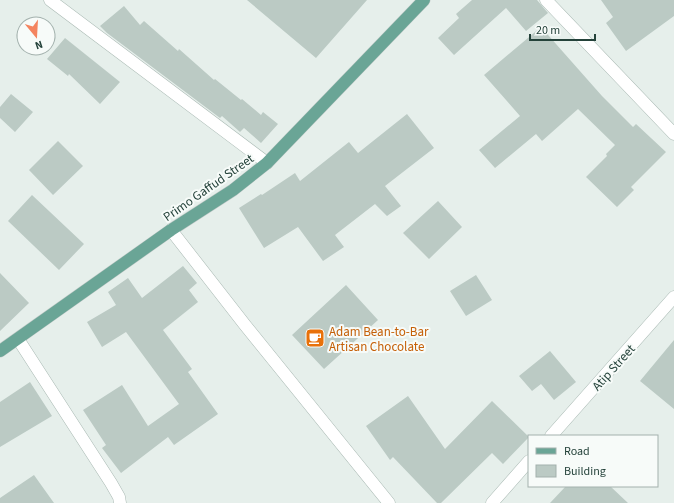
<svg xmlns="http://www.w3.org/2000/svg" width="674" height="503" viewBox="0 0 674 503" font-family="'Source Sans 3',sans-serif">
<rect width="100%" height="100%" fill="#e6efeb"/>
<!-- building -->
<path fill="#bbcac4" d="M 247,0 L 367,0 L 316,58 Z
M 472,0 L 537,0 L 548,13 L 526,31 L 506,8 L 454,55 L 438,38 L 459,18 L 456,14 Z
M 601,0 L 674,0 L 674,16 L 626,51 L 606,23 L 613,17 Z
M 124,6 L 140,25 L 144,21 L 178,51 L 179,49 L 214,80 L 215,79 L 241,100 L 242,99 L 261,115 L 263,112 L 278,124 L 261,143 L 244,128 L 240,132 L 222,116 L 220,118 L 107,33 L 100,26 Z
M 541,27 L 602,96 L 633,127 L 636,124 L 666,152 L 631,187 L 634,190 L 617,207 L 586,177 L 607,156 L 606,154 L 615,145 L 578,109 L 542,141 L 536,134 L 495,168 L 479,150 L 520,116 L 484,75 Z
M 65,38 L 120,82 L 100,104 L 69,74 L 68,76 L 47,59 Z
M 11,94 L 33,112 L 15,132 L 0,118 L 0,107 Z
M 407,114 L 434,148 L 385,186 L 401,206 L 387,216 L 375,204 L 335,235 L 344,247 L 323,261 L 298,227 L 264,248 L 239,208 L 261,194 L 262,195 L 295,173 L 300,181 L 349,142 L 358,153 Z
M 58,141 L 83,166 L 53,195 L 29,170 Z
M 32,195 L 84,244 L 59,270 L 8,221 Z
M 438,201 L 462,227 L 429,259 L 403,233 Z
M 183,266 L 197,283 L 189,290 L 198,302 L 163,330 L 192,369 L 188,372 L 218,414 L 174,445 L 168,437 L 121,473 L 102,448 L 106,445 L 83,410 L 122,385 L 148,426 L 179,404 L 126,332 L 102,347 L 87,322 L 116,305 L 108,292 L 128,278 L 142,298 Z
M 0,273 L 29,303 L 0,331 Z
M 476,275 L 492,300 L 466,316 L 450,291 Z
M 346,285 L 378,320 L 324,369 L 292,335 Z
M 674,340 L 674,409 L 640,381 Z
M 550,351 L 576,382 L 554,400 L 541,384 L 532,391 L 519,376 Z
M 30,382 L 52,416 L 0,447 L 0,402 Z
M 408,396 L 445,449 L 492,401 L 529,437 L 503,464 L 492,453 L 441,503 L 437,503 L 393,457 L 390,460 L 366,426 Z
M 34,475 L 54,503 L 0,503 L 0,498 Z
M 566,486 L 610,486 L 628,503 L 550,503 Z"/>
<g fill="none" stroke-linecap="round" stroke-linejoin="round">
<defs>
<path id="minor" d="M 50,0 L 267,163
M 546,0 L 674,134
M 171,230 L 245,325 L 389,503
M 18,339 L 111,483 L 119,497 L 120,503
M 551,436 L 674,297
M 492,503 L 529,461"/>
<path id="major" d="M 0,351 L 171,230 L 233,190 L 267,163 L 424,0"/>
</defs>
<!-- minor casing -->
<use href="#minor" stroke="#a8b8b2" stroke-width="13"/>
<!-- major casing -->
<use href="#major" stroke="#c2cac8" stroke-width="13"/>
<!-- minor -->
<use href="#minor" stroke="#fff" stroke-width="12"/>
<!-- major -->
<use href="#major" stroke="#6aa596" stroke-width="12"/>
</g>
<!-- icons -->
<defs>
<symbol id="cafe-square" viewBox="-11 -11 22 22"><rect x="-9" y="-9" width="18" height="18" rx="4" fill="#e8710a" stroke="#f7fbf9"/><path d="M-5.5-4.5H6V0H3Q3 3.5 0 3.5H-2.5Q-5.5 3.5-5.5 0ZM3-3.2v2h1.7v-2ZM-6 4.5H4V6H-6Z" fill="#fff"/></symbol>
</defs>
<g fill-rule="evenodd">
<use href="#cafe-square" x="304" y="327" width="22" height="22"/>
</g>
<g text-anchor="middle" stroke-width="4" stroke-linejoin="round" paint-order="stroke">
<!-- street labels -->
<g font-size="13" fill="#24423a" stroke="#f7fbf9">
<text transform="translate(208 187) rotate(-35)" y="5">Primo Gaffud Street</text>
<text transform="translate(613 367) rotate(-48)" y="5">Atip Street</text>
</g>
<!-- food labels -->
<g font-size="13" fill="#c56008" stroke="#f7fbf9" text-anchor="start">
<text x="329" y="336">Adam Bean-to-Bar<tspan x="329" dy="15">Artisan Chocolate</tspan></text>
</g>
</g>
<!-- legend -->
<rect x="528" y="435" width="130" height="52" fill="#f7fbf9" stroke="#a3b1ad"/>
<rect x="536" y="448" width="20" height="6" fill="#6aa596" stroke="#a3b1ad"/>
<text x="564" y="455" font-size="12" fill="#24423a">Road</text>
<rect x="536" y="465" width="20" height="12" fill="#bbcac4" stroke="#a3b1ad"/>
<text x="564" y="475" font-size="12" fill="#24423a">Building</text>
<!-- north arrow -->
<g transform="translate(36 36) rotate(162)"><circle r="19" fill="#f7fbf9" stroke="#a3b1ad"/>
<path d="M0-3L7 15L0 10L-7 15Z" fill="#f4845f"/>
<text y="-6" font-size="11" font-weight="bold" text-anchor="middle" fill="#24423a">N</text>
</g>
<!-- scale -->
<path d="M530 34v6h65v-6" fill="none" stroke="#24423a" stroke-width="2"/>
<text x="536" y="34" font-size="12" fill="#24423a" stroke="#f7fbf9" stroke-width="3" paint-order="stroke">20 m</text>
</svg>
